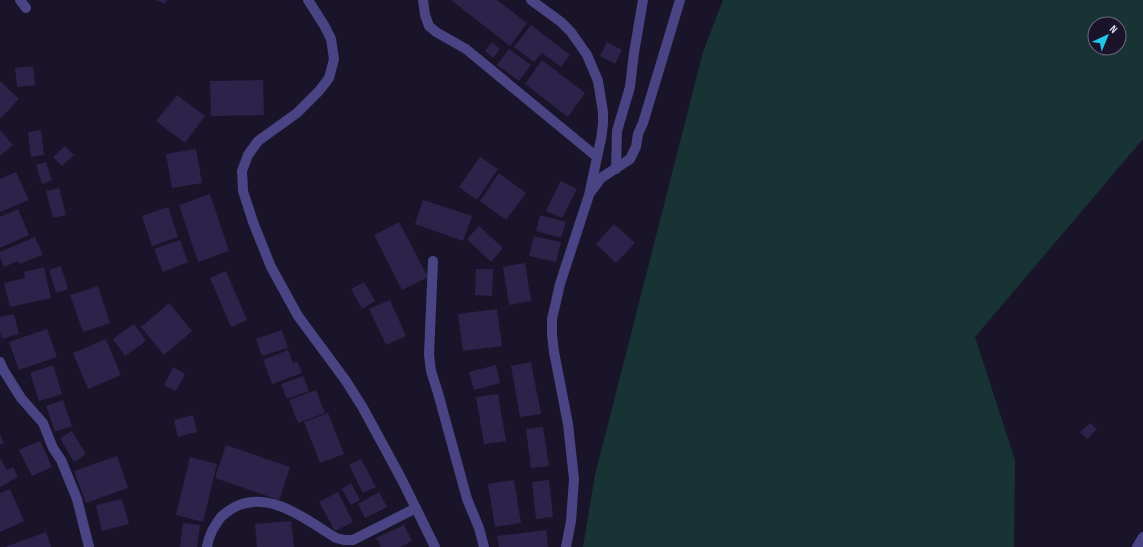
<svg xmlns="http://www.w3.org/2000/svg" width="1143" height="547" viewBox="0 0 1143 547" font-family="'Sofia Sans Condensed',sans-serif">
<rect width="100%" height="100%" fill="#19142a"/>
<!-- green -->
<path fill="#183334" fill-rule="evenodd" d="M 723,0 L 1143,0 L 1143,139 L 975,337 L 1015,460 L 1014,547 L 583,547 L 595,475 L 703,52 ZM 1095,24 L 1119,24 L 1119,48 L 1095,48 Z"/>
<!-- building -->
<path fill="#2d2249" d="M 156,0 L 167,0 L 165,4 Z
M 451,0 L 497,0 L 527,23 L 510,46 Z
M 531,25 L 570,55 L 561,67 L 542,53 L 534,62 L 514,47 Z
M 492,42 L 500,49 L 493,58 L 485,51 Z
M 607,42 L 622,50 L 615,64 L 600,56 Z
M 509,49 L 531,65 L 519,81 L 497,65 Z
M 542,60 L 585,93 L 568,117 L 525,84 Z
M 33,66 L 35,85 L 17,87 L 15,68 Z
M 263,80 L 264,115 L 211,116 L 210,81 Z
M 0,81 L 19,99 L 0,119 Z
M 177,95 L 205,116 L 185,143 L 156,121 Z
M 41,130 L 44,155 L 31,157 L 28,132 Z
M 1,131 L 13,145 L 0,156 L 0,132 Z
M 65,146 L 74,155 L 62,166 L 53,157 Z
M 196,149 L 202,183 L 172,188 L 166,154 Z
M 480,157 L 498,169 L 477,200 L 459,187 Z
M 46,162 L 52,180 L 42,184 L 36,165 Z
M 16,172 L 29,200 L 0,212 L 0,179 Z
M 499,173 L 526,193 L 506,220 L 480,201 Z
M 561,181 L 577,189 L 562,218 L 546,211 Z
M 59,188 L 66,215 L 53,218 L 46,191 Z
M 210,194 L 229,251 L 198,262 L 179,205 Z
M 423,200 L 472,216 L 463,241 L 415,224 Z
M 168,207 L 178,237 L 152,246 L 142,216 Z
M 18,209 L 29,235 L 0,248 L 0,217 Z
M 540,215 L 566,222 L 561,238 L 536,231 Z
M 399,222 L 428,277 L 402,290 L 374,235 Z
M 614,224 L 635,243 L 616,263 L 596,244 Z
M 479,226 L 503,248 L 491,262 L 467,239 Z
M 534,236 L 561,242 L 556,262 L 529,256 Z
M 35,237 L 43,255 L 19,264 L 18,261 L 4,267 L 0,257 L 0,252 Z
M 180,240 L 188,262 L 163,272 L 154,249 Z
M 525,263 L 531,301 L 509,305 L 503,267 Z
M 61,266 L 68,289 L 56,293 L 49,270 Z
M 44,267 L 51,298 L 10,307 L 4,283 L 25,278 L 24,272 Z
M 476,269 L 493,269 L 492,296 L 475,295 Z
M 226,271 L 247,320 L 231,327 L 210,278 Z
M 364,282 L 375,301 L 362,309 L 351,289 Z
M 98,286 L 110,323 L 83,332 L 70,295 Z
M 390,300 L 406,336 L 386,345 L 369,309 Z
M 169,303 L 192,331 L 164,355 L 141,327 Z
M 497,309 L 502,346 L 463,351 L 458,314 Z
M 14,314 L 19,334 L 2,339 L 0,332 L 0,317 Z
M 134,324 L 146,341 L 125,356 L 113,339 Z
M 47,329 L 57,357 L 19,370 L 9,342 Z
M 282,330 L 288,348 L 262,356 L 256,339 Z
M 106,339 L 121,375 L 88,389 L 73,353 Z
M 288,350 L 293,363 L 298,362 L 302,373 L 272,384 L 263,360 Z
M 531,362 L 541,414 L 520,417 L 511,366 Z
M 53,365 L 62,394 L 39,401 L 30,373 Z
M 496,365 L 500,383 L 474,390 L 469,372 Z
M 173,367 L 185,374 L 176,391 L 164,385 Z
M 303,376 L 309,391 L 287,399 L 281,384 Z
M 316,390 L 325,413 L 298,423 L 289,400 Z
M 498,394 L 506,441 L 484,444 L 476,397 Z
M 63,400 L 72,426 L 55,432 L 46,406 Z
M 328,413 L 344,454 L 320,463 L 304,422 Z
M 193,415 L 197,432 L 178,437 L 174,420 Z
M 1090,423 L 1097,429 L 1087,439 L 1080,432 Z
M 543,427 L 549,466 L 531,468 L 526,429 Z
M 72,431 L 86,454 L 74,462 L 60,438 Z
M 0,435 L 4,443 L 0,445 Z
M 40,441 L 52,467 L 32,476 L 19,450 Z
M 226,445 L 290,467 L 279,500 L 215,478 Z
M 117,456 L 128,488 L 86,503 L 74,471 Z
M 190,457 L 217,464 L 203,522 L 176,515 Z
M 0,458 L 7,470 L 13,467 L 18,477 L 0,487 Z
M 361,459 L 376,487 L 363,493 L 349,465 Z
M 514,480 L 521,523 L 495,527 L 488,484 Z
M 549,480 L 553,517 L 536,519 L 532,482 Z
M 351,483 L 360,500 L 351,505 L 342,489 Z
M 10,489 L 24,521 L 0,532 L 0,493 Z
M 338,492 L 353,522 L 335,531 L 319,502 Z
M 379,492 L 387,507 L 365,518 L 358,504 Z
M 122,499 L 129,524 L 102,531 L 96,505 Z
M 291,521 L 294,547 L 257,547 L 255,524 Z
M 183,523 L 200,525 L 197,547 L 180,547 Z
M 404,525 L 412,541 L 400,547 L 381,547 L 376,538 Z
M 546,530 L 548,547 L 499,547 L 497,536 Z
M 46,532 L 51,547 L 5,547 Z"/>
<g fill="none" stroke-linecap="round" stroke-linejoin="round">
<!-- minor -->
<path stroke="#4b4484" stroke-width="10" d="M 20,0 L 26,8
M 423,0 L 425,15 L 429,26 L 436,32 L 466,49 L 597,157
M 531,0 L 561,22 L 571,32 L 587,55 L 598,81 L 603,112 L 603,124 L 601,139 L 589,195 L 560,284 L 552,319 L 552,335 L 554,352 L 568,424 L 574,479 L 571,521 L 566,547
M 616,169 L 617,131 L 630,87 L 634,53 L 643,0
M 590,193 L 601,178 L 630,159 L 636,147 L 638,134 L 643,123 L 680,0
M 433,261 L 429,355 L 431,371 L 438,393 L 467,499 L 479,528 L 484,547
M 0,362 L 4,371 L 21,398 L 43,423 L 53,448 L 61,460 L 77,499 L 89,547
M 207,547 C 209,534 214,527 221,517 C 225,513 228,511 233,508 C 268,488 307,520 336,538 L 344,540 L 353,540 L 416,508
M 1137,547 L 1143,537"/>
<!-- tertiary -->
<path stroke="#4b4484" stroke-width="10" d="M 308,0 L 324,25 L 331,39 L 334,59 L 329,78 L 319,91 L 297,113 L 258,141 L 248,155 L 242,171 L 243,191 L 253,222 L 271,267 L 298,316 L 346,381 L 363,408 L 402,480 L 435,547"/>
</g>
<!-- north arrow -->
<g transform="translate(1107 36) rotate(44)"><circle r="19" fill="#19142a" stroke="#6b667e"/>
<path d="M0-3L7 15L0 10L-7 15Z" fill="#1fc7e9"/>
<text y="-6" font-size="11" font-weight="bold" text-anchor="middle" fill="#e5e0fc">N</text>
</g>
</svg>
